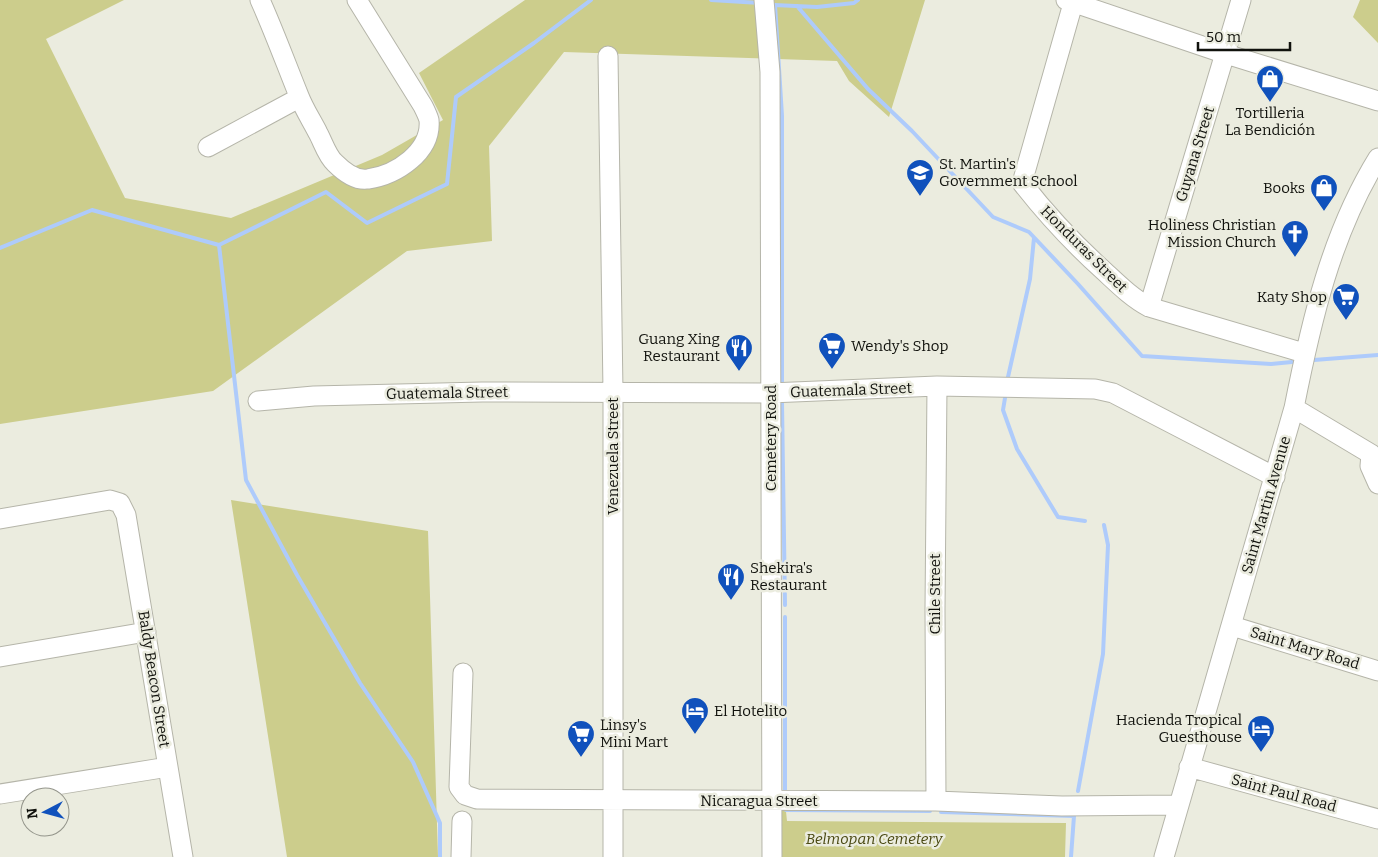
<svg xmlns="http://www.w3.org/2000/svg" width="1378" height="857" viewBox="0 0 1378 857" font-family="Bitter,serif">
<rect width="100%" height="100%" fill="#ebecdf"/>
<!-- green -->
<path fill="#cccd8c" d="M 0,0 L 124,0 L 46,39 L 125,198 L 231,218 L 382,155 L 443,120 L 419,73 L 525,0 L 925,0 L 889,117 L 849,81 L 837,61 L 564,52 L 489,146 L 492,241 L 407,251 L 213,391 L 0,424 Z
M 1360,0 L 1378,0 L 1378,43 L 1353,17 Z
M 231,500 L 428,531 L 438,857 L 287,857 Z
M 785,802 L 787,821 L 1066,823 L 1065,857 L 772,857 L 773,803 Z"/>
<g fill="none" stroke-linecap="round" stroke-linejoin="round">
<!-- stream -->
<path stroke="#aecbfb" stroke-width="4" d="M 711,0 L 760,3
M 774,5 L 817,7 L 854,3 L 858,0
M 775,5 L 782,116 L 782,383
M 797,6 L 868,89 L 912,131 L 993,217 L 1029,232 L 1078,284 L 1142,356 L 1271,364 L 1292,362
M 219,245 L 246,480 L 297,575 L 360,683 L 413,762 L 440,823 L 440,857
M 0,248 L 92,210 L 219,245 L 326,192 L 367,223 L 447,184 L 456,97 L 534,43 L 591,0
M 1314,360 L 1378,355
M 1008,377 L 1030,279 L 1034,238
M 1005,398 L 1003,410 L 1017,449 L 1058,517 L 1085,521
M 782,403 L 785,605
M 785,617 L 785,792
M 1078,791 L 1103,654 L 1108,545 L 1104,525
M 786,810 L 930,811
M 941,812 L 1074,816 L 1071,857"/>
<defs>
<path id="minor" d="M 260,0 C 274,31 286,64 299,96 C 304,109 312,121 318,133 C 323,142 327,156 335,163 C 343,171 356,181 368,179 C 396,175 432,152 429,120 C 428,116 425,110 423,106 L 357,0
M 764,0 L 770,72 L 772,857
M 1066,0 L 1226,54 L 1378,101
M 1074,0 L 1022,183 C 1047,215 1074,244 1104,271 C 1118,284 1132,298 1149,307 L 1304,353
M 608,56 L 613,391 L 613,857
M 208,147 L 299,98
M 1149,307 L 1241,0
M 258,401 L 314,396 L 482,392 L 770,393 L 937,386 L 1095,389 L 1113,393 L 1275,477
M 1294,408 L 1371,454 L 1370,466 L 1378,484
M 0,519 L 110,500 L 120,503 L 126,515 L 183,857
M 1232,626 L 1378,671
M 0,657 L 146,632
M 463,673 L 459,787 L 465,795 L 477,799 L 936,801 L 1062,806 L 1178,805
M 1189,767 L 1378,819
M 0,794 L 168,767
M 936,801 L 935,610 L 937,386
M 461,857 L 462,821
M 1164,857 L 1294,408 C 1311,322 1331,234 1378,158"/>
</defs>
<!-- minor casing -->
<use href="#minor" stroke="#b5b5a9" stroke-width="21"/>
<!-- minor -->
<use href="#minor" stroke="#fff" stroke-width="19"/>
</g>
<!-- icons -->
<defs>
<symbol id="shop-pin" viewBox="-11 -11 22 30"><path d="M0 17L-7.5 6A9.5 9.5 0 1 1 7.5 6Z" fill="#1051bc" stroke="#ebecdf"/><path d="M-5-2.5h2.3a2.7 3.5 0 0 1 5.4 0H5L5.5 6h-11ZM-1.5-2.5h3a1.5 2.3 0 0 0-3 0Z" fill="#fff"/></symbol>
<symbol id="school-pin" viewBox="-11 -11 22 30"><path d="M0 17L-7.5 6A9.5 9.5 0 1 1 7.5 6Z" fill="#1051bc" stroke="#ebecdf"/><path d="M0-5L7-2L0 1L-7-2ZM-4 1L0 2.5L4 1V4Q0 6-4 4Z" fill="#fff"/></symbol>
<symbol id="church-pin" viewBox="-11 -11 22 30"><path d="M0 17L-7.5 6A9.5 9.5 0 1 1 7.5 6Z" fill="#1051bc" stroke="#ebecdf"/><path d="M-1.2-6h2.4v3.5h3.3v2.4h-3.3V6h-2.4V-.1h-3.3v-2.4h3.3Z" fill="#fff"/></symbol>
<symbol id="supermarket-pin" viewBox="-11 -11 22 30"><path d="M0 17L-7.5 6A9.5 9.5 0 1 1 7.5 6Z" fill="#1051bc" stroke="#ebecdf"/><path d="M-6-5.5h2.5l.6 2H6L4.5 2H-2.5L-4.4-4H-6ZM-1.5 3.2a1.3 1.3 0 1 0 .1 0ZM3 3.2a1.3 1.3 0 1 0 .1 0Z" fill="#fff"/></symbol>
<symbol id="restaurant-pin" viewBox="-11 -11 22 30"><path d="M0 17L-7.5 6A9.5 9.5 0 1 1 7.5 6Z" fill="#1051bc" stroke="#ebecdf"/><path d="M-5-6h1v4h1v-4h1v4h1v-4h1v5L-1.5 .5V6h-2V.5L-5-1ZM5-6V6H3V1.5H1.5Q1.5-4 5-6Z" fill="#fff"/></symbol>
<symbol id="hotel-pin" viewBox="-11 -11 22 30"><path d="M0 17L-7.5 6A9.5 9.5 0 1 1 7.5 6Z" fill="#1051bc" stroke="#ebecdf"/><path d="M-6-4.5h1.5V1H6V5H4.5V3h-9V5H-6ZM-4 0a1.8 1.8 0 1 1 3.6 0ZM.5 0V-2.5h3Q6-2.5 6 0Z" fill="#fff"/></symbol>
</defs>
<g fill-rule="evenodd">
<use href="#shop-pin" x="1254" y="63" width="32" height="43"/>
<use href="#school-pin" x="904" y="157" width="32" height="43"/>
<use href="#shop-pin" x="1308" y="172" width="32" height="43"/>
<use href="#church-pin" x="1279" y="218" width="32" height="43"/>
<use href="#supermarket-pin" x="1330" y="281" width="32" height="43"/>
<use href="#supermarket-pin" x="816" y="330" width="32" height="43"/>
<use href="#restaurant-pin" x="723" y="332" width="32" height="43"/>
<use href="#restaurant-pin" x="715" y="561" width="32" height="43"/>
<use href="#hotel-pin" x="679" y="695" width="32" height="43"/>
<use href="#hotel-pin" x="1245" y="713" width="32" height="43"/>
<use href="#supermarket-pin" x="565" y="718" width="32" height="43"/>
</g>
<g text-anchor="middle" stroke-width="5" stroke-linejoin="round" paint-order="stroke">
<!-- poi labels -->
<g font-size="15" fill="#11120d" stroke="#ebecdf" text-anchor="start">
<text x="1270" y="118" text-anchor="middle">Tortilleria<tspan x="1270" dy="17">La Bendición</tspan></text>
<text x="939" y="169">St. Martin's<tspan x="939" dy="17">Government School</tspan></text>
<text x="1305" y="193" text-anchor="end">Books</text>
<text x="1276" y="230" text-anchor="end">Holiness Christian<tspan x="1276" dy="17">Mission Church</tspan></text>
<text x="1327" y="302" text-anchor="end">Katy Shop</text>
<text x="720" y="344" text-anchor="end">Guang Xing<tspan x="720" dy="17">Restaurant</tspan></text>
<text x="851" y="351">Wendy's Shop</text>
<text x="750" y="573">Shekira's<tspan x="750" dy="17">Restaurant</tspan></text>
<text x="714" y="716">El Hotelito</text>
<text x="1242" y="725" text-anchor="end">Hacienda Tropical<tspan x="1242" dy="17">Guesthouse</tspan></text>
<text x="600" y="730">Linsy's<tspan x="600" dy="17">Mini Mart</tspan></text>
</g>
<!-- street labels -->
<g font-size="15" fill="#11120d" stroke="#ebecdf">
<text transform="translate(1195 154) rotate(-73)" y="5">Guyana Street</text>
<text transform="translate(1084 249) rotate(45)" y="5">Honduras Street</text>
<text transform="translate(851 390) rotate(-2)" y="5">Guatemala Street</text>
<text transform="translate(447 393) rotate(-1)" y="5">Guatemala Street</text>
<text transform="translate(771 438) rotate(-90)" y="5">Cemetery Road</text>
<text transform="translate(613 456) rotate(-90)" y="5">Venezuela Street</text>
<text transform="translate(1266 505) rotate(-74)" y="5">Saint Martin Avenue</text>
<text transform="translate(935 594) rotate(-90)" y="5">Chile Street</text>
<text transform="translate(1305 648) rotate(17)" y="5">Saint Mary Road</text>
<text transform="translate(154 679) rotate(81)" y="5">Baldy Beacon Street</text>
<text transform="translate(1284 793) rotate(15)" y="5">Saint Paul Road</text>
<text x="759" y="806">Nicaragua Street</text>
</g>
<!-- park labels -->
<g font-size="15" font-style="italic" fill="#494811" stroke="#ebecdf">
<text x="874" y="844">Belmopan Cemetery</text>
</g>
</g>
<!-- north arrow -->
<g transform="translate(45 812) rotate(264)"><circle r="24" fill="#ebecdf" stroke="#94958b"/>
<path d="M0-4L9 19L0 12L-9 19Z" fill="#1051bc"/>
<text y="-8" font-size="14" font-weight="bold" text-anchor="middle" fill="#11120d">N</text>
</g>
<!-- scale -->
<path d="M1198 42v8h92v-8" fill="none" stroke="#11120d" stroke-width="2.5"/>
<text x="1206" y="42" font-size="15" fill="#11120d" stroke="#ebecdf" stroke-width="4" paint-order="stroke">50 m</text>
</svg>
